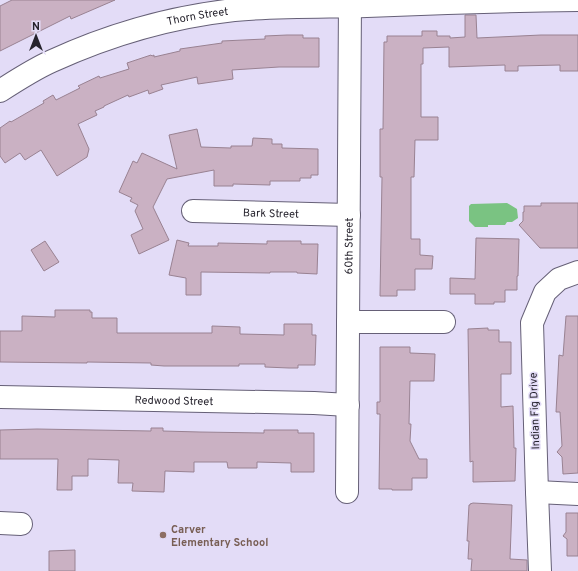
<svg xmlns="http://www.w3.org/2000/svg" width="578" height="571" viewBox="0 0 578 571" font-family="Overpass,sans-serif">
<rect width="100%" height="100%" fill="#e3dcf7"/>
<!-- green -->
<path fill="#7ac382" d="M 507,203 L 517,209 L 518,218 L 512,222 L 507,222 L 505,225 L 488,225 L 488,227 L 475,227 L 469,221 L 469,206 L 471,204 Z"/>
<!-- building -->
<path fill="#cab1c3" stroke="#998292" d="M 12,0 L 115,0 L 71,19 L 70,16 L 0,51 L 0,6 Z
M 465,15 L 476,15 L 477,38 L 541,35 L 578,35 L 578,71 L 560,71 L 560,65 L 518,66 L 518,71 L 505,71 L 505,65 L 449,67 L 449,47 L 423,48 L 423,64 L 421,64 L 421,117 L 438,117 L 438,140 L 415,140 L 414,177 L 411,177 L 411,239 L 420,239 L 420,255 L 433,256 L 432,269 L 415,269 L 415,290 L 397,290 L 397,296 L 380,296 L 382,177 L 380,177 L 380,129 L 383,129 L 384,42 L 387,42 L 387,36 L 422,36 L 422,31 L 437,31 L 437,36 L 450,36 L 450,38 L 465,37 Z
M 287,35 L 303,35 L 303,38 L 319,38 L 319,67 L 279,67 L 232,70 L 233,79 L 198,84 L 197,77 L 161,85 L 163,89 L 149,94 L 148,90 L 129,97 L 128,95 L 104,106 L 104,107 L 95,111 L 97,115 L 78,124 L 89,149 L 87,157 L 57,176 L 41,150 L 25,160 L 20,153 L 5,163 L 0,156 L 0,128 L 10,121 L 11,122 L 44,103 L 43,101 L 53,95 L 56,100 L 80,88 L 78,86 L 99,76 L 100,78 L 129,69 L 127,63 L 151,55 L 152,56 L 154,55 L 154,57 L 180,51 L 180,49 L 222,43 L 222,41 L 265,39 L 265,36 Z
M 197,129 L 201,147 L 231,148 L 231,146 L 252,146 L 253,138 L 272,139 L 272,144 L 282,144 L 282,148 L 318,149 L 318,175 L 311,175 L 311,178 L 300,178 L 300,181 L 270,181 L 270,185 L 233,184 L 233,186 L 214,186 L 214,170 L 167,179 L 153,207 L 169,240 L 139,254 L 131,235 L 143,229 L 135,211 L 138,205 L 130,201 L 132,198 L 119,192 L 133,161 L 137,163 L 142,153 L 177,169 L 169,135 Z
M 541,203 L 578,203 L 578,248 L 540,248 L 519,225 L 523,221 L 523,212 L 524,212 L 524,206 L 541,206 Z
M 476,238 L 519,239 L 518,276 L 517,276 L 517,290 L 505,290 L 505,302 L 494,302 L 494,304 L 475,304 L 475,294 L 450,294 L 450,278 L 475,279 Z
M 177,240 L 189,243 L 188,246 L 218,246 L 218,243 L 267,244 L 267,241 L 301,241 L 301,244 L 318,244 L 317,274 L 297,273 L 297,272 L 270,272 L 270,273 L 201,272 L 201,295 L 186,295 L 186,278 L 169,275 Z
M 45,241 L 59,262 L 44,271 L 31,250 Z
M 55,310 L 90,310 L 90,312 L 92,312 L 92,318 L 117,318 L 117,333 L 212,333 L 212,326 L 240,327 L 240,334 L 284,335 L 284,324 L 312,324 L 312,335 L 316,335 L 315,365 L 298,365 L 298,368 L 289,368 L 265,367 L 265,364 L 239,364 L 239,366 L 164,366 L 151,365 L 151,363 L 87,362 L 87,363 L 0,362 L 0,331 L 22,331 L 22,316 L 55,317 Z
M 566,316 L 578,316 L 578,473 L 563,474 L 562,457 L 557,452 L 562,446 L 560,412 L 556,412 L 559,355 L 563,356 Z
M 488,328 L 488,330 L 499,330 L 499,342 L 511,342 L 511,374 L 501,374 L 501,407 L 513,406 L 514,448 L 516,448 L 515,481 L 473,482 L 473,461 L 470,462 L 468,329 Z
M 380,347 L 410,347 L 410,353 L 435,354 L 434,381 L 410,381 L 409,424 L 411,424 L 410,441 L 419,459 L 427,459 L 427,478 L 412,478 L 412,490 L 392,490 L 392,489 L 379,489 L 380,414 L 377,414 L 377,402 L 380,402 Z
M 151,428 L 163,428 L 163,431 L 200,432 L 264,433 L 264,430 L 298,430 L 298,433 L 314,433 L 314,472 L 291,472 L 291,463 L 257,462 L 257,468 L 228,468 L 227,462 L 194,462 L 194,472 L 165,471 L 164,492 L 132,491 L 133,483 L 118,483 L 119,460 L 88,459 L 88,476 L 72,476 L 72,490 L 57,490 L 58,459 L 0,459 L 0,430 L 37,429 L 151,431 Z
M 473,503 L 512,505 L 510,559 L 527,560 L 527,571 L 471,571 L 472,559 L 468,559 L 469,541 L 467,541 L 469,505 L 470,505 L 470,504 Z
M 566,513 L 578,513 L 578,556 L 567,556 L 567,539 L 563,536 L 566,532 Z
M 75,550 L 75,571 L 49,571 L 49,551 Z"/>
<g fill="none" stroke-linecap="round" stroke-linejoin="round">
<defs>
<g id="minor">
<path id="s1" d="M 0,91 C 17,80 34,69 52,61 C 111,34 170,17 234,10 C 279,6 323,7 367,6 C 437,3 508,1 578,0"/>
<path id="s2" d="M 193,211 L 349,215"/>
<path d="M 348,322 L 444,322"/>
<path id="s3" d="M 0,397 L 314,403 L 348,405"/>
<path id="s4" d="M 347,492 L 350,0"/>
<path d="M 537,492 L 578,494"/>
<path d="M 0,523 L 21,524"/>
<path d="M 540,571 L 537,492 L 532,323 L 545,292 L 559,279 L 578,272"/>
</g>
</defs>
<!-- minor casing -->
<use href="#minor" stroke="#666077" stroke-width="24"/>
<!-- minor -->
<use href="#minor" stroke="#fff" stroke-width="22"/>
</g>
<!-- markers -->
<circle fill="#8d6e63" stroke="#e3dcf7" stroke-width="1.5" cx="163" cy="535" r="4"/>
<g text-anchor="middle" stroke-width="3" stroke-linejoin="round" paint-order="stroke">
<!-- street labels -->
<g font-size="11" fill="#26232d" stroke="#e3dcf7">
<text dy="4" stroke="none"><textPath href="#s1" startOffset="213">Thorn Street</textPath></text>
<text dy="4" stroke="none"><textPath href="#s2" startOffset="78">Bark Street</textPath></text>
<text dy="4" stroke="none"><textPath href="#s4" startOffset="246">60th Street</textPath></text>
<text dy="4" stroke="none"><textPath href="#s3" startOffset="174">Redwood Street</textPath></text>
<text transform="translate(534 411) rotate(-92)" y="4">Indian Fig Drive</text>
</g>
<!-- education labels -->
<g font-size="11" font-weight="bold" fill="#785e54" stroke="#e3dcf7" text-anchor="start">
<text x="171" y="533">Carver<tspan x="171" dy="13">Elementary School</tspan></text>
</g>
</g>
<!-- north arrow -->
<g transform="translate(36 36)" stroke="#e3dcf7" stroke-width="3" paint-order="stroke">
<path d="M0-3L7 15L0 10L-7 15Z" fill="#26232d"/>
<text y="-6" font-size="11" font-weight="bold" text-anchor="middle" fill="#26232d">N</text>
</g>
</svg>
